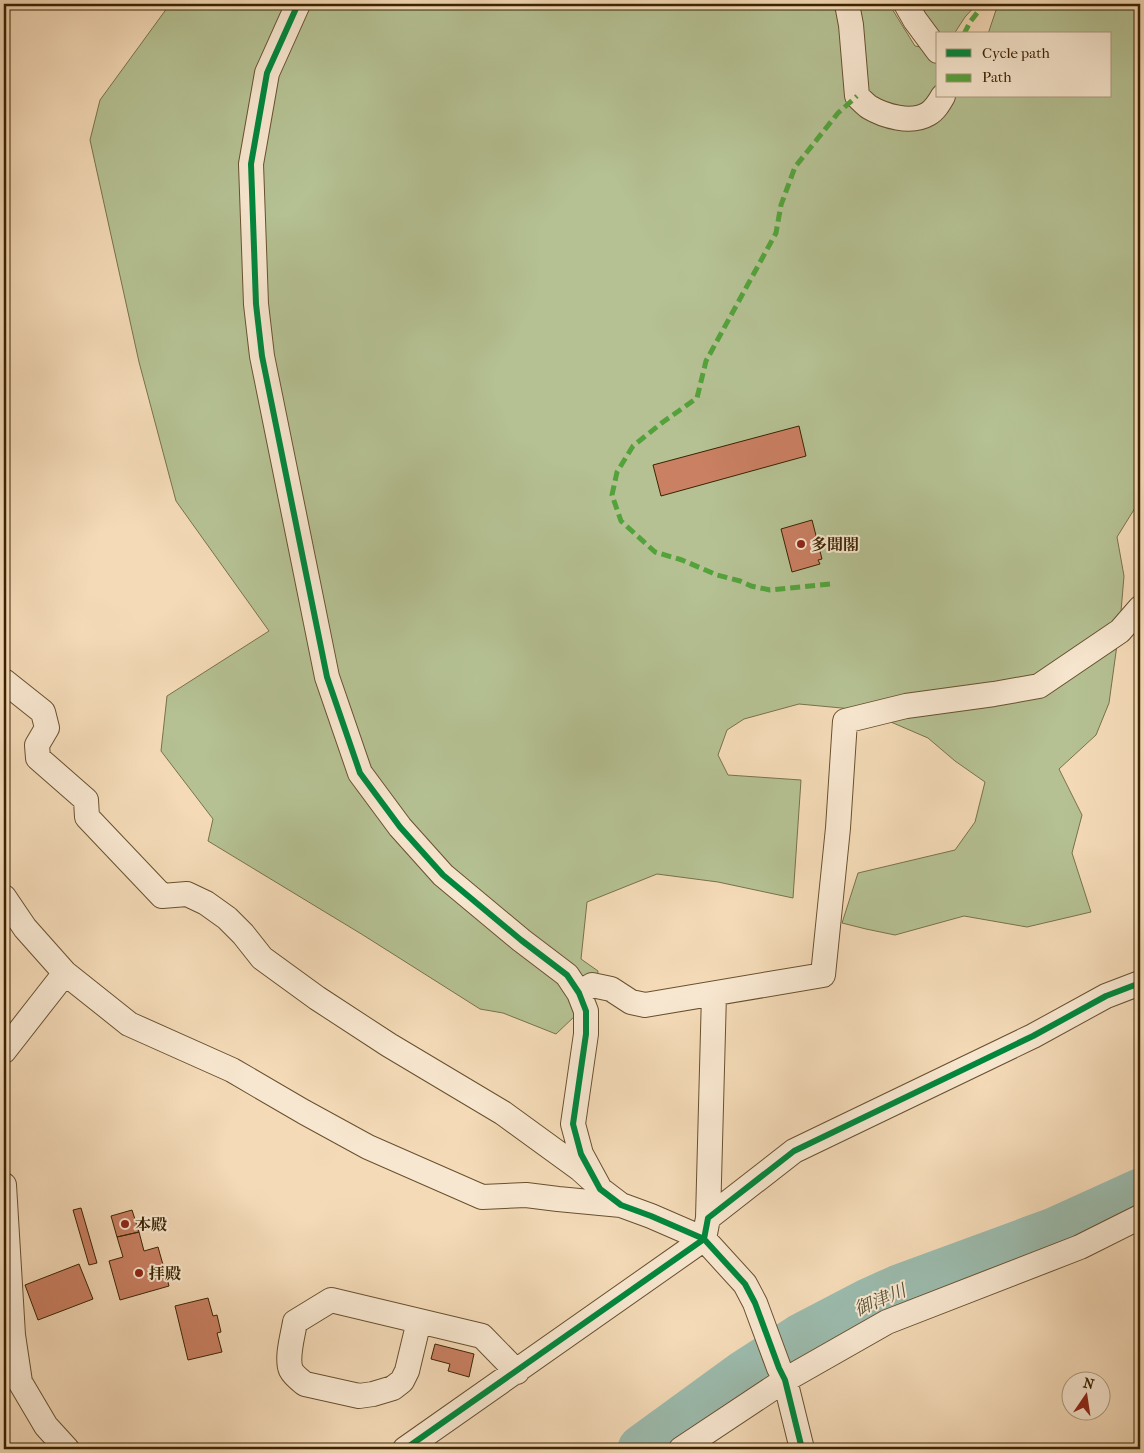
<svg xmlns="http://www.w3.org/2000/svg" width="1144" height="1453" viewBox="0 0 1144 1453" font-family="'IM FELL French Canon','Noto Serif JP',serif">
<rect width="100%" height="100%" fill="#f4dab7"/>
<filter id="stains"><feTurbulence type="fractalNoise" baseFrequency=".004" numOctaves="4"/><feColorMatrix values="0 0 0 0 .2 0 0 0 0 .09 0 0 0 0 .02 0 0 0 .5 -.17"/></filter>
<radialGradient id="worn" r=".72"><stop offset=".6" stop-color="#630" stop-opacity="0"/><stop offset="1" stop-color="#630" stop-opacity=".3"/></radialGradient>
<!-- green -->
<path fill="#b5c193" stroke="#78724a" d="M 170,4 L 889,4 L 915,46 L 938,50 L 938,96 L 1110,96 L 1110,34 L 988,34 L 998,4 L 1140,4 L 1140,508 L 1135,508 L 1117,537 L 1124,576 L 1120,623 L 1109,703 L 1096,735 L 1059,769 L 1082,815 L 1072,853 L 1091,912 L 1027,927 L 964,916 L 895,935 L 866,929 L 842,923 L 858,873 L 955,850 L 975,822 L 985,782 L 955,761 L 928,738 L 863,710 L 799,704 L 744,719 L 727,730 L 718,755 L 728,775 L 801,780 L 793,898 L 718,882 L 657,874 L 587,902 L 581,959 L 598,971 L 596,996 L 556,1034 L 503,1013 L 480,1009 L 363,935 L 208,841 L 213,819 L 161,751 L 167,696 L 269,631 L 176,501 L 139,362 L 90,140 L 100,100 Z
M 913,4 L 977,4 L 965,17 L 954,34 L 938,34 Z"/>
<g fill="none" stroke-linecap="round" stroke-linejoin="round">
<!-- river -->
<path stroke="#9cbbad" stroke-width="49" d="M 642,1449 L 745,1374 L 801,1338 L 870,1302 L 899,1289 L 1054,1232 L 1140,1193"/>
</g>
<!-- building -->
<path fill="#ca8063" stroke="#3a2300" d="M 799,426 L 806,456 L 661,496 L 653,465 Z
M 812,520 L 822,559 L 818,560 L 820,564 L 792,572 L 781,529 Z
M 81,1208 L 97,1263 L 89,1265 L 73,1210 Z
M 132,1210 L 139,1232 L 117,1237 L 111,1216 Z
M 139,1232 L 144,1251 L 158,1247 L 169,1286 L 120,1300 L 109,1261 L 123,1257 L 117,1237 Z
M 79,1264 L 93,1299 L 38,1320 L 25,1285 Z
M 208,1298 L 213,1316 L 217,1315 L 221,1332 L 217,1333 L 222,1352 L 188,1360 L 175,1306 Z
M 435,1344 L 474,1354 L 469,1377 L 448,1371 L 450,1364 L 431,1359 Z"/>
<g fill="none" stroke-linecap="round" stroke-linejoin="round">
<defs>
<path id="minor" d="M 298,4 L 267,73 L 251,164 L 256,304 L 262,356 L 327,677 L 360,773 L 400,827 L 443,875 L 521,940 L 567,975 L 579,993 L 586,1011 L 586,1034 L 573,1124 L 581,1154 L 600,1189 L 621,1205 L 651,1216 L 704,1239 L 745,1284 L 755,1303 L 779,1368 L 785,1380 L 802,1449
M 847,4 L 851,25 L 857,96 C 861,100 865,104 869,107 C 884,116 911,124 928,114 C 935,110 939,103 943,96
M 906,4 L 915,20 L 938,51
M 4,681 L 43,712 L 47,728 L 37,745 L 38,758 L 86,800 L 87,817 L 162,896 L 187,894 L 206,903 L 227,918 L 243,934 L 262,958 L 317,998 L 389,1045 L 503,1113 L 580,1169 L 591,1179
M 4,897 L 25,928 L 65,973
M 579,993 L 592,985 L 611,989 L 631,1002 L 645,1005 L 823,975 L 838,828 L 845,721 L 906,706 L 994,694 L 1039,686 L 1120,631 L 1140,608
M 4,1051 L 65,973 L 129,1024 L 232,1070 L 304,1112 L 368,1147 L 482,1197 L 526,1195 L 558,1199 L 621,1205
M 4,1185 L 13,1335 L 20,1382 L 46,1426 L 67,1449
M 708,1218 L 714,994
M 419,1321 L 407,1371 L 402,1381 L 393,1388 L 373,1394 L 359,1396 L 305,1384 C 300,1380 294,1376 291,1370 C 286,1358 293,1335 295,1322 L 331,1300 L 482,1336 L 517,1372
M 405,1449 L 704,1239 L 708,1218 L 794,1151 L 1033,1036 L 1106,996 L 1140,983
M 681,1449 L 785,1380 L 887,1322 L 1080,1247 L 1140,1217"/>
</defs>
<!-- minor casing -->
<use href="#minor" stroke="#68512e" stroke-width="26"/>
<!-- minor -->
<use href="#minor" stroke="#f8e7d0" stroke-width="24"/>
<!-- quiet -->
<path stroke="#54a23c" stroke-width="5" stroke-dasharray="10 5" stroke-linecap="butt" d="M 964,34 L 970,22 L 984,4
M 830,584 L 770,590 L 751,586 L 740,581 L 717,575 L 682,560 L 655,552 L 621,521 L 612,495 L 617,472 L 633,446 L 663,422 L 697,398 L 706,361 L 776,233 L 781,205 L 795,167 L 838,113 L 857,96"/>
<defs>
<path id="cycleway" d="M 298,4 L 267,73 L 251,164 L 256,304 L 262,356 L 327,677 L 360,773 L 400,827 L 443,875 L 521,940 L 567,975 L 579,993 L 586,1011 L 586,1034 L 573,1124 L 581,1154 L 600,1189 L 621,1205 L 651,1216 L 704,1239 L 745,1284 L 755,1303 L 779,1368 L 785,1380 L 802,1449
M 405,1449 L 704,1239 L 708,1218 L 794,1151 L 1033,1036 L 1106,996 L 1140,983"/>
</defs>
<!-- cycleway casing -->
<use href="#cycleway" stroke="#f8e7d0" stroke-width="9"/>
<!-- cycleway -->
<use href="#cycleway" stroke="#00873e" stroke-width="6"/>
</g>
<!-- markers -->
<g fill="#8f2418" stroke="#f8e7d0" stroke-width="2">
<circle cx="801" cy="544" r="5"/>
<circle cx="125" cy="1224" r="5"/>
<circle cx="139" cy="1273" r="5"/>
</g>
<g text-anchor="middle" stroke-width="4" stroke-linejoin="round" paint-order="stroke">
<!-- poi labels -->
<g font-size="16" font-weight="bold" fill="#3a2300" stroke="#f8e7d0" text-anchor="start">
<text x="811" y="550">多聞閣</text>
<text x="135" y="1230">本殿</text>
<text x="149" y="1279">拝殿</text>
</g>
<!-- water labels -->
<g font-size="18" font-style="italic" fill="#575134" stroke="#f8e7d0">
<text transform="translate(880 1300) rotate(-23)" y="6">御津川</text>
</g>
</g>
<!-- margin -->
<rect width="1144" height="1453" fill="none" stroke="#f4dab7" stroke-width="20"/>
<rect x="5" y="5" width="1134" height="1443" fill="none" stroke="#3a2300" stroke-width="2.5"/>
<rect x="10" y="10" width="1124" height="1433" fill="none" stroke="#3a2300"/>
<!-- legend -->
<rect x="936" y="32" width="175" height="65" fill="#f8e7d0" stroke="#ac997d"/>
<rect x="946" y="49" width="25" height="8" fill="#00873e" stroke="#ac997d"/>
<text x="982" y="58" font-size="15" fill="#3a2300">Cycle path</text>
<rect x="946" y="74" width="25" height="8" fill="#54a23c" stroke="#ac997d"/>
<text x="982" y="82" font-size="15" fill="#3a2300">Path</text>
<!-- north arrow -->
<g transform="translate(1086 1396) rotate(13)"><circle r="24" fill="#f8e7d0" stroke="#ac997d"/>
<path d="M0-4L9 19L0 12L-9 19Z" fill="#8f2418"/>
<text y="-8" font-size="14" font-weight="bold" text-anchor="middle" fill="#3a2300">N</text>
</g>
<rect width="100%" height="100%" filter="url(#stains)"/>
<rect width="100%" height="100%" fill="url(#worn)"/>
</svg>
